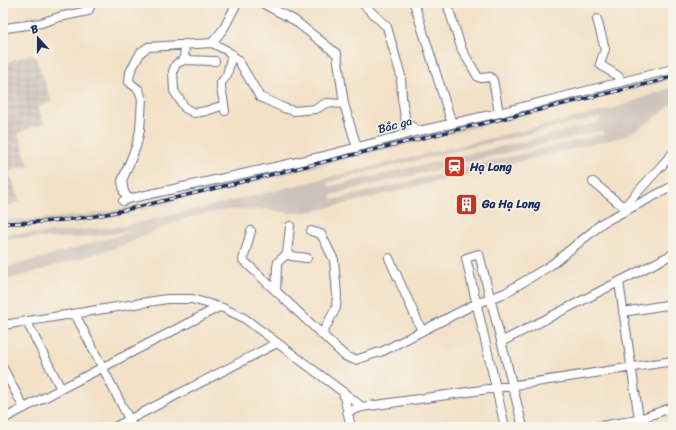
<svg xmlns="http://www.w3.org/2000/svg" width="676" height="430" viewBox="0 0 676 430" font-family="Sriracha,sans-serif">
<defs>
<pattern id="industrial-grid" width="8" height="8" patternUnits="userSpaceOnUse"><rect width="8" height="8" fill="#cdc2b9"/><path d="M0 4h8M4 0v8" fill="none" stroke="#afa7a1"/></pattern>
</defs>
<rect width="100%" height="100%" fill="#f7f3e8"/>
<filter id="ink" filterUnits="userSpaceOnUse"><feTurbulence type="fractalNoise" baseFrequency=".025" numOctaves="2"/><feDisplacementMap in="SourceGraphic" scale="8" xChannelSelector="R" yChannelSelector="G"/><feConvolveMatrix kernelMatrix="1 2 1 2 8 2 1 2 1" color-interpolation-filters="sRGB"/></filter>
<filter id="wash" filterUnits="userSpaceOnUse"><feTurbulence type="fractalNoise" baseFrequency=".012" numOctaves="4" result="noise"/><feDisplacementMap in="SourceGraphic" scale="16" xChannelSelector="R" yChannelSelector="G"/><feGaussianBlur stdDeviation="0.9" result="paint"/><feColorMatrix in="noise" values="0 0 0 0 0 0 0 0 0 0 0 0 0 0 0 0 0 1.4 0 .05"/><feComposite in="paint" operator="in"/></filter>
<g filter="url(#wash)">
<rect width="100%" height="100%" fill="#f3e1c7"/>
<!-- industrial -->
<path fill="url(#industrial-grid)" d="M 34,53 L 52,102 L 38,107 L 44,123 L 18,133 L 29,165 L 9,172 L 20,201 L 3,207 L 3,64 Z"/>
<!-- railway -->
<path fill="#cdc2b9" fill-rule="evenodd" d="M 673,74 L 673,79 L 659,83 L 415,142 L 165,204 L 114,216 L 81,221 L 33,225 L 3,225 L 3,219 L 31,220 L 93,214 L 128,208 L 658,79 Z
M 673,86 L 673,104 L 642,127 L 626,136 L 332,207 L 308,212 L 289,213 L 265,209 L 228,210 L 213,212 L 190,217 L 173,223 L 134,241 L 119,247 L 3,281 L 3,269 L 134,231 L 76,238 L 3,238 L 3,233 L 45,233 L 74,231 L 124,226 L 211,206 L 619,107 ZM 600,117 L 601,122 L 530,140 L 328,187 L 328,182 L 375,170 L 592,119 ZM 603,130 L 604,134 L 333,200 L 331,195 L 341,192 Z"/>
</g>
<g filter="url(#ink)">
<g fill="none" stroke-linecap="round" stroke-linejoin="round">
<defs>
<path id="minor" d="M 262,3 L 294,20 L 337,54 L 344,104 L 357,148
M 362,3 L 387,27 L 401,76 L 402,98 L 406,123 L 419,131
M 414,3 L 452,124
M 448,3 L 449,10 L 462,50 L 478,77 L 481,78 L 490,77 L 493,80 L 499,113
M 597,19 L 605,49 L 600,64 L 602,66 L 618,76 L 622,82
M 3,25 L 6,28 L 41,23 L 59,17 L 88,11 L 92,3
M 212,43 L 224,28 L 237,3
M 185,44 L 184,60 L 176,64 L 173,71 L 174,91 L 185,108 L 194,113 L 206,111 L 224,105
M 184,60 L 215,61
M 225,111 L 223,98 L 221,88 L 221,83 L 227,75 L 232,54
M 593,182 L 627,210
M 128,199 L 124,192 L 122,181 L 136,147 L 140,130 L 142,99 L 139,90 L 129,82 L 130,72 L 141,52 L 148,47 L 212,43 L 226,50 L 238,60 L 260,97 L 284,108 L 294,111 L 316,109 L 326,103 L 344,104
M 123,201 L 128,199 L 320,157 L 419,131 L 499,113 L 673,69
M 624,207 L 673,153
M 251,231 L 243,260 L 345,356 L 355,360 L 383,351 L 471,306 L 505,293 L 551,265 L 592,232 L 602,223 L 673,186
M 311,231 L 321,234 L 334,260 L 337,295 L 336,308 L 322,334
M 287,254 L 291,256 L 307,258
M 389,258 L 422,331
M 619,282 L 639,419
M 276,291 L 277,267 L 278,262 L 280,260 L 287,254 L 290,226
M 623,312 L 673,304
M 75,314 L 133,427
M 27,322 L 61,389
M 3,325 L 167,299 L 192,299 L 223,308 L 244,318 L 343,392 L 362,407
M 501,342 L 673,254
M 3,368 L 24,408
M 343,392 L 351,427
M 347,412 L 362,407 L 496,388 L 673,361
M 3,419 L 219,307
M 115,427 L 277,343
M 505,427 L 466,258 L 479,254 L 523,427
M 595,427 L 637,420 L 673,407"/>
</defs>
<!-- minor casing -->
<use href="#minor" stroke="#676d83" stroke-width="10"/>
<!-- minor -->
<use href="#minor" stroke="#fff" stroke-width="8"/>
<defs>
<path id="rail" d="M 3,223 C 32,223 61,221 89,217 C 103,215 116,212 129,209 L 659,81 L 673,76"/>
</defs>
<!-- rail casing -->
<use href="#rail" stroke="#1b2f5e" stroke-width="3.5"/>
<!-- rail -->
<use href="#rail" stroke="#f7f3e8" stroke-width="2" stroke-dasharray="6" stroke-linecap="butt"/>
</g>
</g>
<!-- icons -->
<defs>
<symbol id="station-square" viewBox="-11 -11 22 22"><rect x="-9" y="-9" width="18" height="18" rx="4" fill="#c8321e" stroke="#f7f3e8"/><path d="M-3-6H3Q5-6 5-4V2Q5 4 3 4L4.5 6H3L1.5 4h-3L-3 6H-4.5L-3 4Q-5 4-5 2V-4Q-5-6-3-6ZM-3.5-4v3h7v-3ZM-3.5 1v1.5H-2V1ZM2 1v1.5H3.5V1Z" fill="#fff"/></symbol>
<symbol id="building-square" viewBox="-11 -11 22 22"><rect x="-9" y="-9" width="18" height="18" rx="4" fill="#c8321e" stroke="#f7f3e8"/><path d="M-4-6H4V6H1V3H-1V6H-4ZM-2.5-4.3h1.7v1.8h-1.7ZM.8-4.3h1.7v1.8H.8ZM-2.5-1h1.7V.8h-1.7ZM.8-1h1.7V.8H.8Z" fill="#fff"/></symbol>
</defs>
<g fill-rule="evenodd">
<use href="#station-square" x="442" y="154" width="25" height="25"/>
<use href="#building-square" x="454" y="192" width="25" height="25"/>
</g>
<g text-anchor="middle" stroke-width="3" stroke-linejoin="round" paint-order="stroke">
<!-- street labels -->
<g font-size="12" fill="#1b2f5e" stroke="#f7f3e8">
<text transform="translate(395 125) rotate(-15)" y="4">Bắc ga</text>
</g>
<!-- poi labels -->
<g font-size="12" font-weight="bold" fill="#1b2f5e" stroke="#f7f3e8" text-anchor="start">
<text x="470" y="171">Hạ Long</text>
<text x="482" y="208">Ga Hạ Long</text>
</g>
</g>
<!-- margin -->
<rect width="676" height="430" fill="none" stroke="#f7f3e8" stroke-width="16"/>
<!-- north arrow -->
<g transform="translate(38 38) rotate(339)" stroke="#f7f3e8" stroke-width="3" paint-order="stroke">
<path d="M0-3L7 15L0 10L-7 15Z" fill="#1b2f5e"/>
<text y="-6" font-size="11" font-weight="bold" text-anchor="middle" fill="#1b2f5e">B</text>
</g>
</svg>
